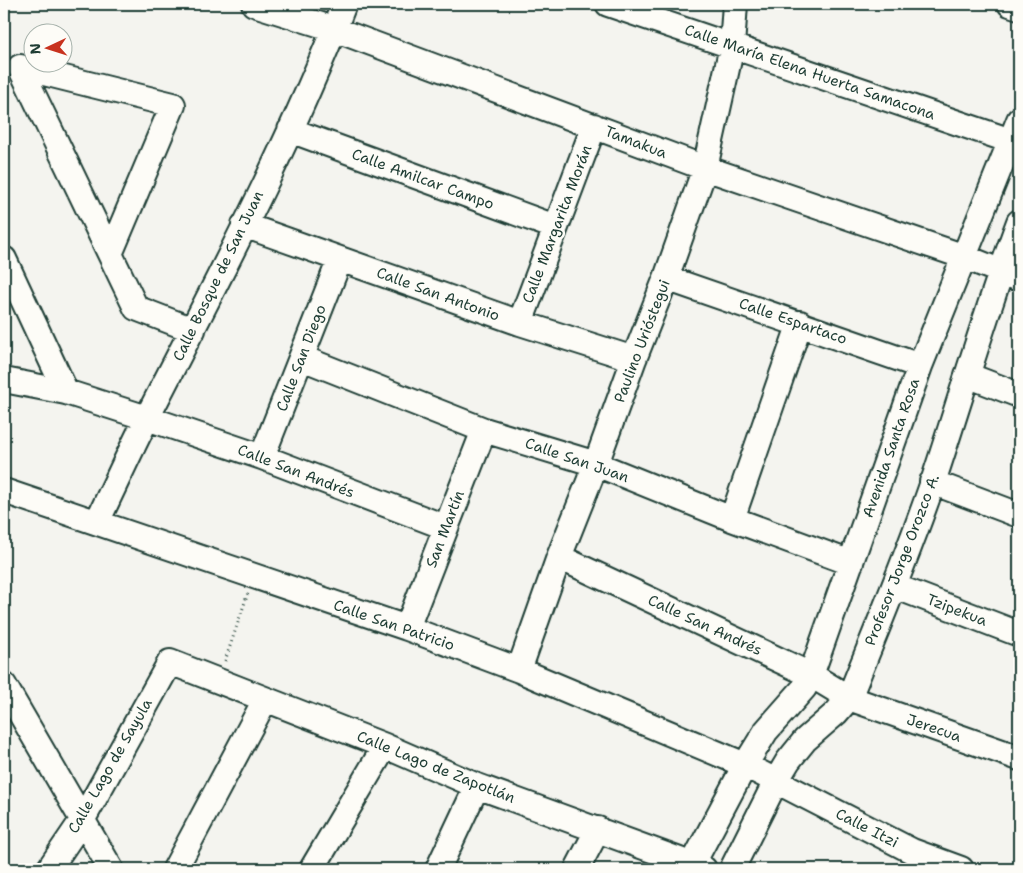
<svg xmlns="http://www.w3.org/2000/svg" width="1023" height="873" viewBox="0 0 1023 873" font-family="'Shantell Sans',sans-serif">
<rect width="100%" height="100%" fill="#f4f4ef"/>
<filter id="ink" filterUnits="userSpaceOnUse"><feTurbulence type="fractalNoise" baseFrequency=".02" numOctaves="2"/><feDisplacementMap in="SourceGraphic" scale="10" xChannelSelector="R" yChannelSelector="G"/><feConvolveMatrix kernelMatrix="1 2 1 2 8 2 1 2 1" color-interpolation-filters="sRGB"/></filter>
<g filter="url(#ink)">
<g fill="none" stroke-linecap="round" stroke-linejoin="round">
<defs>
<path id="minor" d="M 254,4 L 334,29 L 705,168 L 965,257 L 1019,279
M 608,4 L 1011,141
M 1010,4 L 1019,7
M 20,67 L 136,308 L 193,330
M 20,67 L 173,105 L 110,254
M 290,130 L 555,227
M 244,225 L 520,323 L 634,359
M 4,259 L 66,392
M 666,278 L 920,366
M 520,323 L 594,126
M 302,358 L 484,430 L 596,464 L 732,519 L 851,563
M 967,375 L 1019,395
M 4,380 L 66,392 L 147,418 L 262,457 L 445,527
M 262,457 L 340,259
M 932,482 L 1019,515
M 4,491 L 407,628 L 519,670 L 745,765 L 912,851 L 961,869
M 732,519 L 800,323
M 97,522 C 114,487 130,451 148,416 C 217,281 289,146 344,4
M 559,557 L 811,675 L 849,698 L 1019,758
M 894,586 L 1019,634
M 407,628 L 484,430
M 519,670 L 559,557 L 596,464 L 634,359 L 666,278 L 705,168 L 732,46 L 735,4
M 4,685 L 111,869
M 49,869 L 83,819 L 170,662 L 385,746 L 477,786 L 704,869
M 175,869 L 265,700
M 312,869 L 385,746
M 438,869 L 477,786
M 577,869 L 598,829
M 690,869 L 745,765 L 766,731 L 804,688 L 811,675 L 920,366 L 1019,120
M 732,869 L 776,781 L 788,761 L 805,740 L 836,713 L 849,698 C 878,626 908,555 933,482 C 962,395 987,307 1019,222"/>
</defs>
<!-- minor casing -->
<use href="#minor" stroke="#1f3d34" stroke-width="28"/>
<!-- path -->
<path stroke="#1f3d34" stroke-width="3" stroke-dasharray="1 4" stroke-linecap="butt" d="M 225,661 L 248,593"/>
<!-- minor -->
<use href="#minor" stroke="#fdfcf7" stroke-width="24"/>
</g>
</g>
<g text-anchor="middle" stroke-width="5" stroke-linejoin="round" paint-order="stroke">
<!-- street labels -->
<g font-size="15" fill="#1f3d34" stroke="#fdfcf7">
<text transform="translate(810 72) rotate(19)" y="5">Calle María Elena Huerta Samacona</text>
<text transform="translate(636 142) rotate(21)" y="5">Tamakua</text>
<text transform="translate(423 179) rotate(20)" y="5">Calle Amilcar Campo</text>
<text transform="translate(557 224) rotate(-69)" y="5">Calle Margarita Morán</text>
<text transform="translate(218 276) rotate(-64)" y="5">Calle Bosque de San Juan</text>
<text transform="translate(438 294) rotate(20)" y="5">Calle San Antonio</text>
<text transform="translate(793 321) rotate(19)" y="5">Calle Espartaco</text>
<text transform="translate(642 341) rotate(-69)" y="5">Paulino Urióstegui</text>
<text transform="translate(301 358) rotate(-69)" y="5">Calle San Diego</text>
<text transform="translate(891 448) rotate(-71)" y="5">Avenida Santa Rosa</text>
<text transform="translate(577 460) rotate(19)" y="5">Calle San Juan</text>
<text transform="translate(296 471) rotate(21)" y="5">Calle San Andrés</text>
<text transform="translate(445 529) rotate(-69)" y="5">San Martín</text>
<text transform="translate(902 560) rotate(-69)" y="5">Profesor Jorge Orozco A.</text>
<text transform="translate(957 610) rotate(21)" y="5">Tzipekua</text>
<text transform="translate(394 625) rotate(19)" y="5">Calle San Patricio</text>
<text transform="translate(705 625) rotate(25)" y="5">Calle San Andrés</text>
<text transform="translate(934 728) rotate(19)" y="5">Jerecua</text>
<text transform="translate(110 766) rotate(-60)" y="5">Calle Lago de Sayula</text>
<text transform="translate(436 767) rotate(22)" y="5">Calle Lago de Zapotlán</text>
<text transform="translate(867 828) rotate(27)" y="5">Calle Itzi</text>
</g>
</g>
<!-- margin -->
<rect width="1023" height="873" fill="none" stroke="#fdfcf7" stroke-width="20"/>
<rect x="10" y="10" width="1003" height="853" fill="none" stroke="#1f3d34" stroke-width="2" filter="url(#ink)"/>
<!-- north arrow -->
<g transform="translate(48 48) rotate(266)"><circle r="24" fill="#fdfcf7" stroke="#a4b0a9"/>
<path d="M0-4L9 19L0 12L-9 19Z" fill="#c8321e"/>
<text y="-8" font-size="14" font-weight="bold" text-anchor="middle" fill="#1f3d34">N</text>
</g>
</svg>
